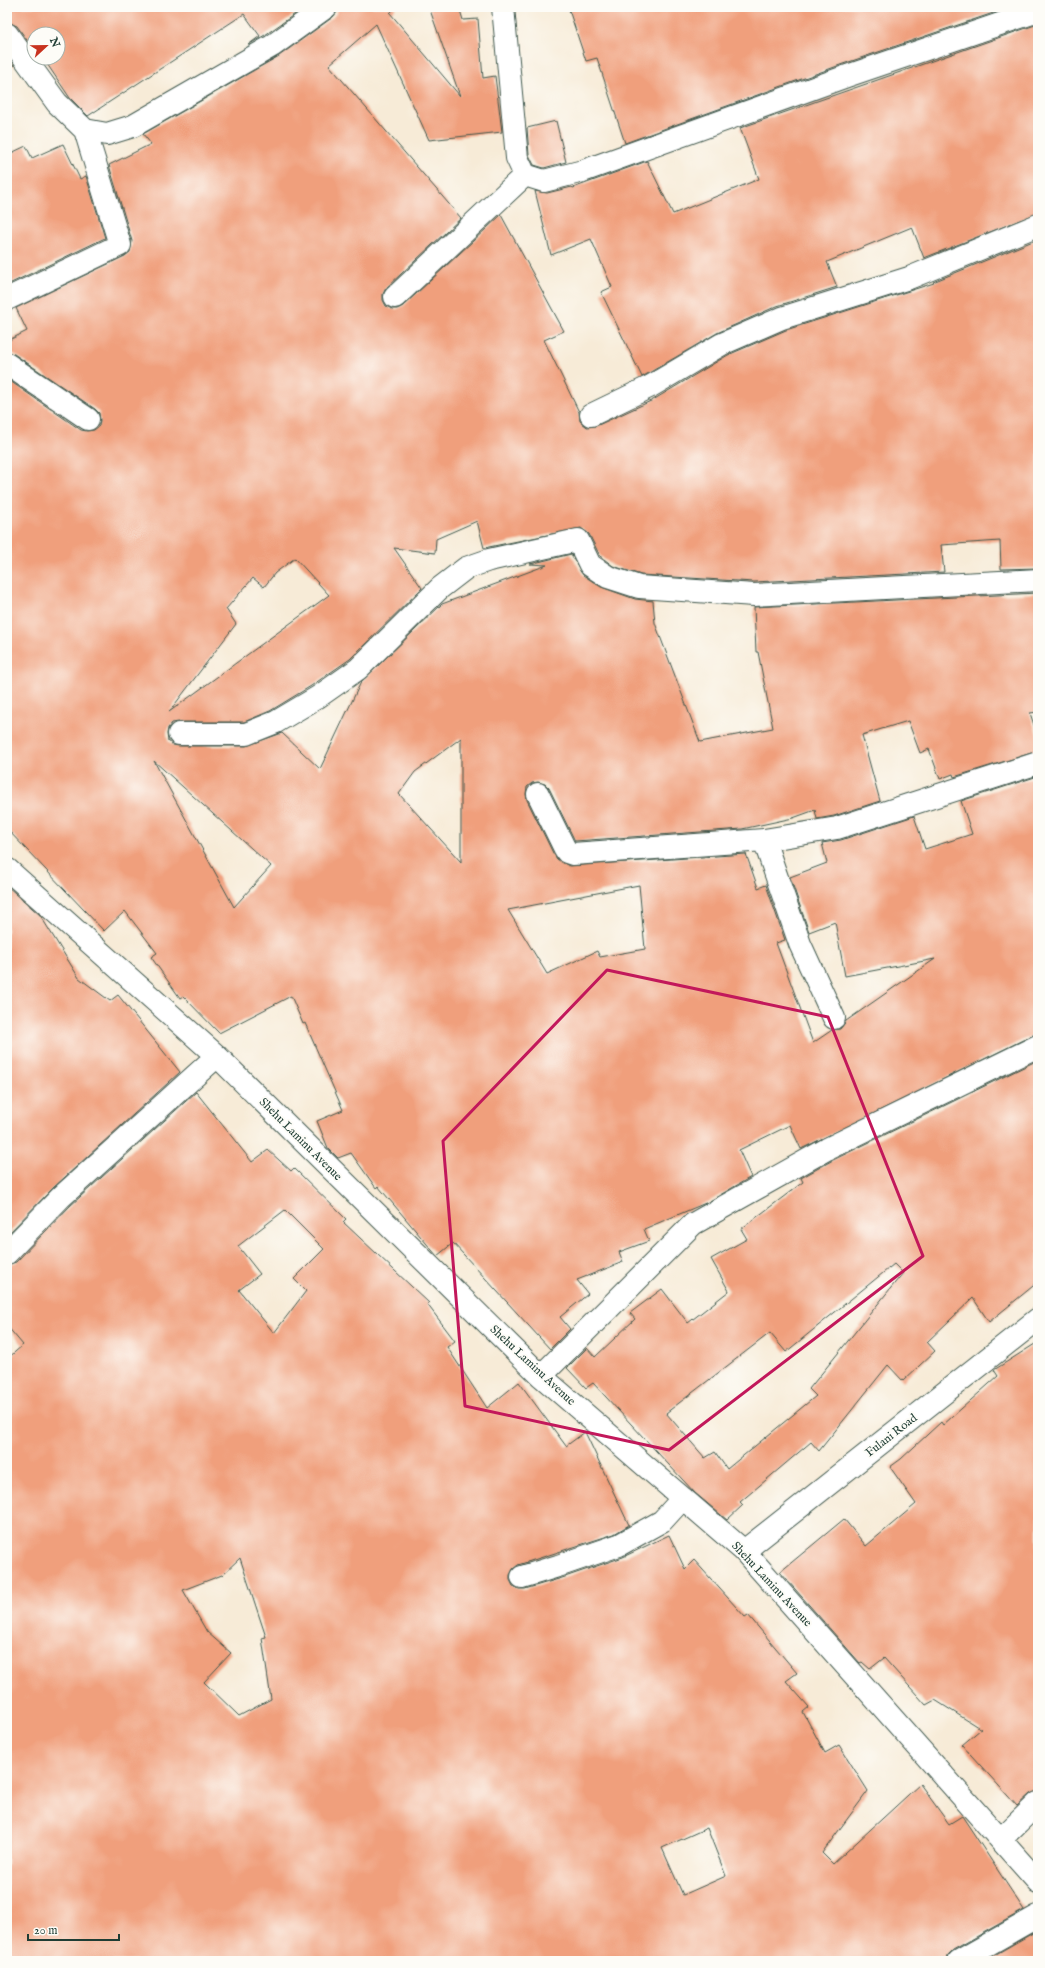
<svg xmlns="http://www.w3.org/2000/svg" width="1045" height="1968" viewBox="0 0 1045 1968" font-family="'IM FELL English',serif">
<rect width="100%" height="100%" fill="#fdfcf7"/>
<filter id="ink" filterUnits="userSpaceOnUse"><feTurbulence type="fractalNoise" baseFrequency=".025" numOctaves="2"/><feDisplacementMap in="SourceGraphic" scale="8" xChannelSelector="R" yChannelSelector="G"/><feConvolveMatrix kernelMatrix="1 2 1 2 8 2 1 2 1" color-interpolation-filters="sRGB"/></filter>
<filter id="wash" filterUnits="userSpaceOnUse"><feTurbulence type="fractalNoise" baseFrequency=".012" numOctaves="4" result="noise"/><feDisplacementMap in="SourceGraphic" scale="16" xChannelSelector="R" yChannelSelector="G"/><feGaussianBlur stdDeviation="0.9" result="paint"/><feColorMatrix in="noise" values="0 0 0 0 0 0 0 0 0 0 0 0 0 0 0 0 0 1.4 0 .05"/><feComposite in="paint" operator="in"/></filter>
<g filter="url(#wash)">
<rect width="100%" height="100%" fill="#f7ebd7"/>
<g id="blocks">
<!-- building -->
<path fill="#f09f7b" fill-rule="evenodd" d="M 7,7 L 305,7 L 265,35 L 248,45 L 260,36 L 244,14 L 88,116 L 70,98 L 43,58 L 58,58 L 58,34 L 34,34 L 34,50 L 17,26 L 7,22 Z
M 338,7 L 396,7 L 390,13 L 460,96 L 429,7 L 459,7 L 463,20 L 478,19 L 483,78 L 495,76 L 502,132 L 429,140 L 376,24 L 329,65 L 461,218 L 386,288 L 383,294 L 383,300 L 386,306 L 392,309 L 397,309 L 403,306 L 501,215 L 564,331 L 544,340 L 579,412 L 580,421 L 587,427 L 596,426 L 653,400 L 728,355 L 786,330 L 934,283 L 933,282 L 1038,239 L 1038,568 L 1001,569 L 1000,541 L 941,545 L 944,572 L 754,582 L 641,575 L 613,566 L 600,556 L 589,534 L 581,528 L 484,548 L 477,521 L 436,539 L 435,553 L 394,548 L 422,588 L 350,659 L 311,686 L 270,711 L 244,722 L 179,722 L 172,723 L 168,728 L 167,734 L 168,741 L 173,745 L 179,746 L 246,746 L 282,733 L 320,769 L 361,682 L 442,604 L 547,565 L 530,564 L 571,554 L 583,575 L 601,587 L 635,599 L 653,601 L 655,623 L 700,742 L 773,728 L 758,652 L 756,652 L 754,607 L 1038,593 L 1038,712 L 1030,713 L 1038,737 L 1038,751 L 954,777 L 953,774 L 940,779 L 929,749 L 920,753 L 908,721 L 862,735 L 880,801 L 834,816 L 817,819 L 815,810 L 793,818 L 742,829 L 575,841 L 549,788 L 545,784 L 538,782 L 532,783 L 527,787 L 526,794 L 527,800 L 553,853 L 557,859 L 569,866 L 746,854 L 758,888 L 766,885 L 785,940 L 776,943 L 813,1043 L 832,1030 L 840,1029 L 846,1021 L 935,959 L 845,976 L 835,922 L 809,932 L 790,877 L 827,863 L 822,843 L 841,840 L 914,816 L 925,849 L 972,834 L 961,801 L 1038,776 L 1038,1034 L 1033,1035 L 801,1149 L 790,1125 L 739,1150 L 751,1177 L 708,1202 L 644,1229 L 649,1241 L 619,1252 L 623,1262 L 577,1280 L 588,1294 L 560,1317 L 570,1329 L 550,1349 L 453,1243 L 437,1256 L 378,1186 L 376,1188 L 351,1153 L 338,1158 L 328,1148 L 317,1121 L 343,1110 L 305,1023 L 303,1024 L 291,996 L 219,1033 L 183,996 L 180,998 L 151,957 L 157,953 L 125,911 L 104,931 L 7,829 L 7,379 L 81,430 L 87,431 L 94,430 L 99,426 L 100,420 L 99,413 L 95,409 L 14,354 L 7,352 L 7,341 L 27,331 L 16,308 L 125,256 L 130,252 L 132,241 L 109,165 L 151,144 L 143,134 L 279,56 L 333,17 L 337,12 ZM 295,558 L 329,595 L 169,712 L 236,624 L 226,609 L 253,578 L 264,587 L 275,573 ZM 461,738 L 461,862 L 399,794 L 415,772 ZM 154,761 L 271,866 L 234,907 ZM 639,885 L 645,949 L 600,957 L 597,951 L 547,974 L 508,910 Z
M 568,7 L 1011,7 L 843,64 L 625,143 L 597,58 L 586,61 Z
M 1038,24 L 1038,213 L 924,258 L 912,227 L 827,262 L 837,287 L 777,306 L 717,333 L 642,377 L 601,292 L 612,287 L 591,239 L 551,255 L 535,191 L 547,193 L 572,187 L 573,188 L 647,161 L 673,214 L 759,179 L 740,128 Z
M 7,55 L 14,65 L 7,69 Z
M 556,121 L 566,162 L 544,168 L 534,165 L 529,155 L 527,128 Z
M 63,144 L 80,179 L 86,176 L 105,238 L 7,285 L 7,155 L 26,146 L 32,158 Z
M 7,886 L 40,915 L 79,978 L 110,1001 L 118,995 L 180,1072 L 53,1188 L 7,1235 Z
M 1038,1060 L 1038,1282 L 989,1322 L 973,1298 L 927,1342 L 935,1351 L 903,1381 L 888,1365 L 819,1451 L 811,1442 L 740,1502 L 743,1505 L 727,1520 L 695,1493 L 593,1383 L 586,1388 L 567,1368 L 587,1348 L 595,1357 L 635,1319 L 630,1313 L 662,1289 L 688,1323 L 729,1291 L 711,1259 L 747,1239 L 741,1229 L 803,1182 L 801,1178 L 833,1160 ZM 894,1264 L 903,1273 L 809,1389 L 816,1396 L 727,1469 L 715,1452 L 705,1458 L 666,1413 L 770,1333 L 786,1352 Z
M 196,1092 L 252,1162 L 268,1150 L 291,1171 L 294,1168 L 346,1219 L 343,1222 L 429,1303 L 427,1304 L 455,1341 L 447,1347 L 487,1408 L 519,1382 L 566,1446 L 585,1432 L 629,1525 L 614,1534 L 518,1565 L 513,1569 L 510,1575 L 510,1580 L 513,1586 L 519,1589 L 525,1589 L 562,1578 L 623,1557 L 669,1535 L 685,1569 L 694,1560 L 745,1617 L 748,1615 L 797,1673 L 786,1681 L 809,1707 L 803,1712 L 825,1753 L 839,1745 L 868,1791 L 822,1853 L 833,1864 L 920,1784 L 949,1824 L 962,1816 L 1024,1910 L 953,1950 L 948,1955 L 947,1961 L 7,1961 L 7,1359 L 23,1345 L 7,1326 L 7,1265 L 16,1262 L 70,1206 ZM 285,1210 L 324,1249 L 294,1279 L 306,1291 L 274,1333 L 239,1290 L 260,1274 L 238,1246 ZM 240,1558 L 266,1637 L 262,1638 L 271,1699 L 239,1716 L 204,1682 L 231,1653 L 207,1632 L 183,1590 L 222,1575 ZM 707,1828 L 726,1876 L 683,1895 L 662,1848 Z
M 1038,1342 L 1038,1791 L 1030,1794 L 1017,1806 L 962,1745 L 981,1729 L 935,1700 L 926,1705 L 884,1658 L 870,1669 L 862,1662 L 860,1663 L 780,1572 L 844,1519 L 866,1546 L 916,1504 L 890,1467 L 901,1459 L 941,1422 L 943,1425 L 998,1376 L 994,1370 Z
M 1038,1930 L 1038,1961 L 984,1961 Z"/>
</g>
</g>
<g filter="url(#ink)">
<use href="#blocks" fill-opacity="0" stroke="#3f574c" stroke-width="1"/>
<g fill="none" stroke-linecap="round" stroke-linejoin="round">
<defs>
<path id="minor" d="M 503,7 L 517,158 L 525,175 L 544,181 L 583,171 L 847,76 L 1038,11
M 7,34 L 57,103 L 85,130 L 107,134 L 133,126 L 272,46 L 326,7
M 395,297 L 525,175
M 7,299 L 120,245 L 85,130
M 7,364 L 88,419
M 591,415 L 651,386 L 722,344 L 782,318 L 909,278 L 1038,225
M 179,734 L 246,734 L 276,722 L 318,697 L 358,669 L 440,588 L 466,568 L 489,560 L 578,540 L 590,565 L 608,577 L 639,587 L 754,595 L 1038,580
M 538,794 L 564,847 L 567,852 L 573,854 L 764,840 L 837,828 L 1038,763
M 764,840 L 800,944 L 834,1018
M 7,869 L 217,1056 L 541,1376 L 744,1551 L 1038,1882
M 7,1253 L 61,1197 L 217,1056
M 541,1376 L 693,1224 L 827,1149 L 1038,1046
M 744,1551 L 1038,1319
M 522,1577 L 558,1566 L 619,1545 L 662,1521 L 683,1498
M 1001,1839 L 1038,1803
M 959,1961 L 1038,1916"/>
</defs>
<!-- minor casing -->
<use href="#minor" stroke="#3f574c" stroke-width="24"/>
<!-- minor -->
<use href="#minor" stroke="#fff" stroke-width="22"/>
</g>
</g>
<!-- marked area -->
<path fill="none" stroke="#c2185b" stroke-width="3" stroke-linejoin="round" d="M 607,970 L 828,1017 L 923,1256 L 669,1450 L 465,1406 L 443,1141 Z"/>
<g text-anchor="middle" stroke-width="4" stroke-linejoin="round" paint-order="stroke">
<!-- street labels -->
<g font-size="12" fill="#1f3d34" stroke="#fdfcf7">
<text transform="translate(301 1139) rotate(45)" y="4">Shehu Laminu Avenue</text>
<text transform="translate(533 1365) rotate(43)" y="4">Shehu Laminu Avenue</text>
<text transform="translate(891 1435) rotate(-38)" y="4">Fulani Road</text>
<text transform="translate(772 1584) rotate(47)" y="4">Shehu Laminu Avenue</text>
</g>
</g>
<!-- margin -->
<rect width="1045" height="1968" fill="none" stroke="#fdfcf7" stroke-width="24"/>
<!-- north arrow -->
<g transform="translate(46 46) rotate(68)"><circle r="19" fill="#fdfcf7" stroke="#a4b0a9"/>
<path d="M0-3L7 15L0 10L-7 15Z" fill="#c8321e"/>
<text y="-6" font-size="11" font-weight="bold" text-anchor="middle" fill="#1f3d34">N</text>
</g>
<!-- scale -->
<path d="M28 1934v6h91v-6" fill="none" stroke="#1f3d34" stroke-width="2"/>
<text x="34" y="1934" font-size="12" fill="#1f3d34" stroke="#fdfcf7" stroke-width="3" paint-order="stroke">20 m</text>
</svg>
